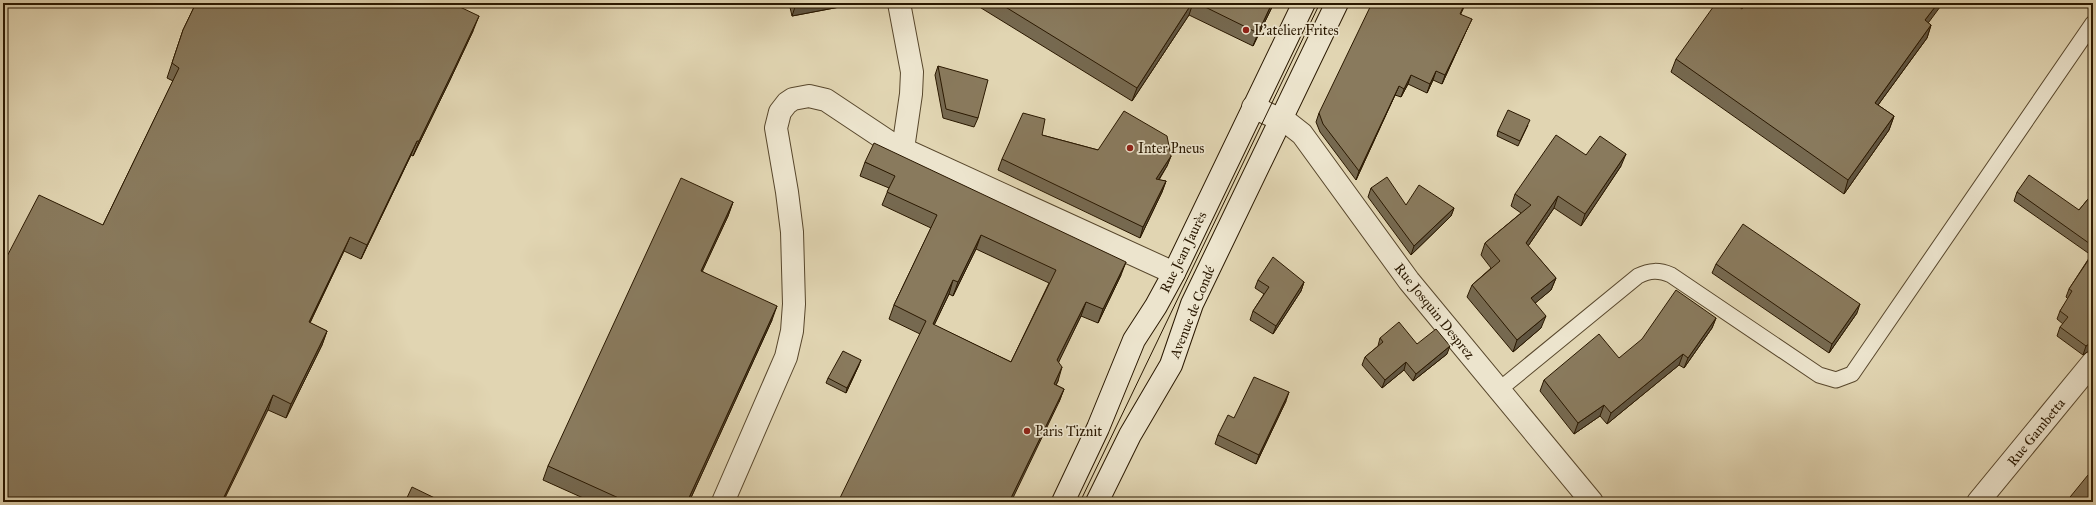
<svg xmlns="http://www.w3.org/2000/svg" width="2096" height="505" viewBox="0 0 2096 505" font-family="'IM FELL Great Primer',serif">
<rect width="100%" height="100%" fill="#e1d5b2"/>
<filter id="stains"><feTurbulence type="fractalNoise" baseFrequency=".005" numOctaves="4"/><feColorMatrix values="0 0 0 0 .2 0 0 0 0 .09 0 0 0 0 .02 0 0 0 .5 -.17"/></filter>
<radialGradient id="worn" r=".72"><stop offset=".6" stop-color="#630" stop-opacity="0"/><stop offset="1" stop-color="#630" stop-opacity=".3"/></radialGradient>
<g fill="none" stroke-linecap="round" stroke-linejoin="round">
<defs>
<path id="lane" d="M 1500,389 L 1638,276 C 1650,270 1659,270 1671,275 L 1819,375 L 1836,380 L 1852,374 L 2093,23"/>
<path id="street" d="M 899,3 L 912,72 L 911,94 L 903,149
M 1253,107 L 1288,123 L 1302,134 L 1409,281 L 1592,502
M 723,502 L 786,357 L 792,331 L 794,304 L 792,232 L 787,192 L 776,128 L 780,112 L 787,103 L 793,99 L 809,96 L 826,100 L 892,144 L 1174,273
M 1978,502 L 2093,362"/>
<path id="secondary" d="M 1063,502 L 1098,428 L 1134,340 L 1156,306 L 1174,273 L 1304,3
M 1097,502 L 1130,435 L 1171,365 L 1192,304 L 1337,3"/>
</defs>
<!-- lane casing -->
<use href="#lane" stroke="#58472c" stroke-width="17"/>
<!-- street casing -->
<use href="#street" stroke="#58472c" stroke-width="24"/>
<!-- secondary casing -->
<use href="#secondary" stroke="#2a1800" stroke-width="24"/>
<!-- lane -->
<use href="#lane" stroke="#ece4cd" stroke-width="15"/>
<!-- street -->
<use href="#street" stroke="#ece4cd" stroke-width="22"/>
<!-- secondary -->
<use href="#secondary" stroke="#ece4cd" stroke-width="22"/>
<!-- tram -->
<path stroke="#2a1800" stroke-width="1" d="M 1080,502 L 1320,3"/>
</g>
<!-- wall -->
<path fill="#766950" stroke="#2a1800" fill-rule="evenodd" d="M 196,3 L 464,3 L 461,7 L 473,31 L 449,82 L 413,156 L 411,155 L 361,259 L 344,251 L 310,323 L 327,331 L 322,345 L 286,418 L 268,410 L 3,502 L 103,225 L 173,81 L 167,78 L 183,30 Z
M 789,3 L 851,3 L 850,5 L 792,16 Z
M 973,3 L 1274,3 L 1253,46 L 1189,15 L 1132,101 Z
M 1742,9 L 1928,23 L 1931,25 L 1927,38 L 1878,105 L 1894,116 L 1889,130 L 1844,194 L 1671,72 L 1676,59 Z
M 1461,14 L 1468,27 L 1442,84 L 1433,80 L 1427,93 L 1408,84 L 1401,97 L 1395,95 L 1356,180 L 1320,132 L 1316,122 L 1319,113 Z
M 938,66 L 978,118 L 974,127 L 943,118 L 935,75 Z
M 1528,125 L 1518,146 L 1497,136 L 1498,131 Z
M 1042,135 L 1098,150 L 1171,156 L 1167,166 L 1159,180 L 1166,181 L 1162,192 L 1140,238 L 998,170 L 1002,159 Z
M 1586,155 L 1621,166 L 1581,226 L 1554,208 L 1528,246 L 1556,278 L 1551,290 L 1535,303 L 1541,328 L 1513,352 L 1467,297 L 1472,285 L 1491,268 L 1481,255 L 1485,243 L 1521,213 L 1511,206 L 1515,194 Z
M 865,162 L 1121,275 L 1098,323 L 1081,316 L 1058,362 L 1058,381 L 1056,385 L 1064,389 L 1059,402 L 920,334 L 889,319 L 894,305 L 931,228 L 882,205 L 889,188 L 860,176 ZM 976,249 L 1049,283 L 1011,362 L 934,325 L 949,294 L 953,296 Z
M 1371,188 L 1406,205 L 1454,208 L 1451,216 L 1411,255 L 1368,197 Z
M 2017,192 L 2079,210 L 2093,193 L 2093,345 L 2090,350 L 2083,355 L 2057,336 L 2060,327 L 2063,324 L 2057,319 L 2060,311 L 2068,299 L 2066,297 L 2069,289 L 2091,255 L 2014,201 Z
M 733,202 L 728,216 L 702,271 L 772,320 L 689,502 L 592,502 L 543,480 L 548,466 Z
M 1716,264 L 1857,313 L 1829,353 L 1712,273 Z
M 1258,280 L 1304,282 L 1301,291 L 1273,334 L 1250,320 L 1253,311 L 1264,294 L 1255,288 Z
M 1716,318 L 1712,328 L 1684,368 L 1679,365 L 1607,424 L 1600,416 L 1574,434 L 1540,391 L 1544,380 L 1619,358 Z
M 1380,338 L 1417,344 L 1447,354 L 1413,381 L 1404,370 L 1382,388 L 1362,365 L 1365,357 L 1378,346 Z
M 859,365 L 846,393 L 826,383 L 828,378 Z
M 1286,401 L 1256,464 L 1215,444 L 1218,435 L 1234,418 Z"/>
<!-- shaded-wall -->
<path fill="#605541" stroke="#2a1800" d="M 462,3 L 464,3 L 455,21 L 460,7 Z
M 800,3 L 851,3 L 850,5 L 792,16 L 796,4 Z
M 1192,3 L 1193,3 L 1189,15 L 1132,101 L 1137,88 Z
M 1272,3 L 1274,3 L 1253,46 L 1258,33 Z
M 1465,3 L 1466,3 L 1457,22 L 1460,14 Z
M 1938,3 L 1943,3 L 1920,34 L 1925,20 Z
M 479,16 L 473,31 L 449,82 L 413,156 L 419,141 Z
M 1472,19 L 1468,27 L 1442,84 L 1445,75 Z
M 1931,25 L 1927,38 L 1870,116 L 1875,103 Z
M 1436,71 L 1433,80 L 1427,93 L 1430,84 Z
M 1411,75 L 1408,84 L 1401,97 L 1404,89 Z
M 1399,86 L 1395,95 L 1356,180 L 1359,171 Z
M 1894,116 L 1889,130 L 1844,194 L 1848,180 Z
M 417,141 L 411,155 L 361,259 L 367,245 Z
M 1626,154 L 1621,166 L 1581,226 L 1585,214 Z
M 1171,156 L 1167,166 L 1152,190 L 1156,179 Z
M 1166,181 L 1162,192 L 1140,238 L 1143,227 Z
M 1558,196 L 1554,208 L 1522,255 L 1526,243 Z
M 733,202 L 728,216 L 696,285 L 701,271 Z
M 1454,208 L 1451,216 L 1411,255 L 1414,246 Z
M 981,235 L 976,249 L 953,296 L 958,282 Z
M 350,237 L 344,251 L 303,337 L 309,322 Z
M 1126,262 L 1121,275 L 1098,323 L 1103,309 Z
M 1556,278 L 1551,290 L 1527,310 L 1531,298 Z
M 953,280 L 949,294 L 928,338 L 933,324 Z
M 1304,282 L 1301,291 L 1273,334 L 1276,326 Z
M 1086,302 L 1081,316 L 1053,374 L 1057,360 Z
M 1860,304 L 1857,313 L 1829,353 L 1832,344 Z
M 777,306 L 772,320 L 689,502 L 687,502 Z
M 1546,316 L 1541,328 L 1513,352 L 1517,340 Z
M 1716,318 L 1712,328 L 1684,368 L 1688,358 Z
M 327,331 L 322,345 L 286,418 L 291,404 Z
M 2093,341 L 2093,345 L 2090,350 L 2083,355 L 2086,346 Z
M 1450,346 L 1447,354 L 1413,381 L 1416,374 Z
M 1683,354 L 1679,365 L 1607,424 L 1611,413 Z
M 861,360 L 859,365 L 846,393 L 847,388 Z
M 1406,362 L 1404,370 L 1382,388 L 1385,380 Z
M 1062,367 L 1058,381 L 1050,397 L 1054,384 Z
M 1064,389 L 1059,402 L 1011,502 L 1009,502 Z
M 1289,392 L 1286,401 L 1256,464 L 1259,455 Z
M 273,395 L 268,410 L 223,502 L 224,497 Z
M 1604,405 L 1600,416 L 1574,434 L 1578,423 Z"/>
<!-- building -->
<path fill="#897a5d" stroke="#2a1800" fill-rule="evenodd" d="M 196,3 L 462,3 L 460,7 L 479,16 L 455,67 L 419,141 L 417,141 L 367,245 L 350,237 L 309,322 L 327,331 L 291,404 L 273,395 L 224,497 L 233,502 L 3,502 L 3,264 L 39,195 L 103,225 L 179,68 L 172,63 L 183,30 Z
M 999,3 L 1192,3 L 1137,88 Z
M 1197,3 L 1272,3 L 1258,33 Z
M 1372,3 L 1465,3 L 1460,14 L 1472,19 L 1445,75 L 1436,71 L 1430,84 L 1411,75 L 1404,89 L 1399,86 L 1359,171 L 1323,124 L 1319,113 Z
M 1716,3 L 1734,3 L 1742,9 L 1746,3 L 1938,3 L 1925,20 L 1931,25 L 1875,103 L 1894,116 L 1848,180 L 1676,59 Z
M 938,66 L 988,80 L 978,118 L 946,109 Z
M 1508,110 L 1530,120 L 1520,141 L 1498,131 Z
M 1124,111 L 1167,136 L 1171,156 L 1156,179 L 1166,181 L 1143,227 L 1002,159 L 1023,113 L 1045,119 L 1042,135 L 1098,150 Z
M 1556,135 L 1586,155 L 1600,136 L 1626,154 L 1585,214 L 1558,196 L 1526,243 L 1556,278 L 1531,298 L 1546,316 L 1517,340 L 1472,285 L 1500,261 L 1485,243 L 1531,205 L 1515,194 Z
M 874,143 L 1126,262 L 1103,309 L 1086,302 L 1057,360 L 1062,367 L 1054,384 L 1064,389 L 1009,502 L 838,502 L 926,321 L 894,305 L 937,215 L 887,192 L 895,176 L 865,162 ZM 981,235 L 1056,270 L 1011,362 L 933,324 L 953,280 L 958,282 Z
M 2029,175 L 2079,210 L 2093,193 L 2093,246 L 2017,192 Z
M 1387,177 L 1406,205 L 1419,185 L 1454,208 L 1414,246 L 1371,188 Z
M 681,178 L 733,202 L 701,271 L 777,306 L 687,502 L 622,502 L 623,500 L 548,466 Z
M 1743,224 L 1860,304 L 1832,344 L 1716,264 Z
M 2093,253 L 2093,341 L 2086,346 L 2060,327 L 2068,317 L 2060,311 L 2072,291 L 2069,289 Z
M 1273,257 L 1304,282 L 1276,326 L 1253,311 L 1269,287 L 1258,280 Z
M 1676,290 L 1716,318 L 1688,358 L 1683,354 L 1611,413 L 1604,405 L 1578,423 L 1544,380 L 1599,334 L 1619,358 L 1642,339 Z
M 1399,322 L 1417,344 L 1436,329 L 1450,346 L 1416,374 L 1406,362 L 1385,380 L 1365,357 L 1383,342 L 1380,338 Z
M 843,351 L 861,360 L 847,388 L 828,378 Z
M 1254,377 L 1289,392 L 1259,455 L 1218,435 L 1228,415 L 1234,418 Z
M 2093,474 L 2093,502 L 2066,502 L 2088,475 L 2091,477 Z
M 412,487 L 443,502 L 405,502 Z"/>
<!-- markers -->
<g fill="#8f2418" stroke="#ece4cd" stroke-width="1.5">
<circle cx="1246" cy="30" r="4"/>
<circle cx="1130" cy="148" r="4"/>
<circle cx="1027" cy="431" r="4"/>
</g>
<g text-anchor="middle" stroke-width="3.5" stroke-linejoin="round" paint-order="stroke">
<!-- poi labels -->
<g font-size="14" fill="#2a1800" stroke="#ece4cd" text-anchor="start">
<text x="1254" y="35">L’atelier Frites</text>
<text x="1138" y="153">Inter Pneus</text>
<text x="1035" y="436">Paris Tiznit</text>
</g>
<!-- street labels -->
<g font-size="14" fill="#2a1800" stroke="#ece4cd">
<text transform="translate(1183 252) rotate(-64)" y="5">Rue Jean Jaurès</text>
<text transform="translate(1435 311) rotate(51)" y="5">Rue Josquin Desprez</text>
<text transform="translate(1192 312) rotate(-68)" y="5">Avenue de Condé</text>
<text transform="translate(2036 432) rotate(-51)" y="5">Rue Gambetta</text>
</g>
</g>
<!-- margin -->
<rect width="2096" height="505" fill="none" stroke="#e1d5b2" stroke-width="16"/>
<rect x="4" y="4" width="2088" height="497" fill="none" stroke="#2a1800" stroke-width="2"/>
<rect x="8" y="8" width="2080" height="489" fill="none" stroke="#2a1800"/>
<rect width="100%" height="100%" filter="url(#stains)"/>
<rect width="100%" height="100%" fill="url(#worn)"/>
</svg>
